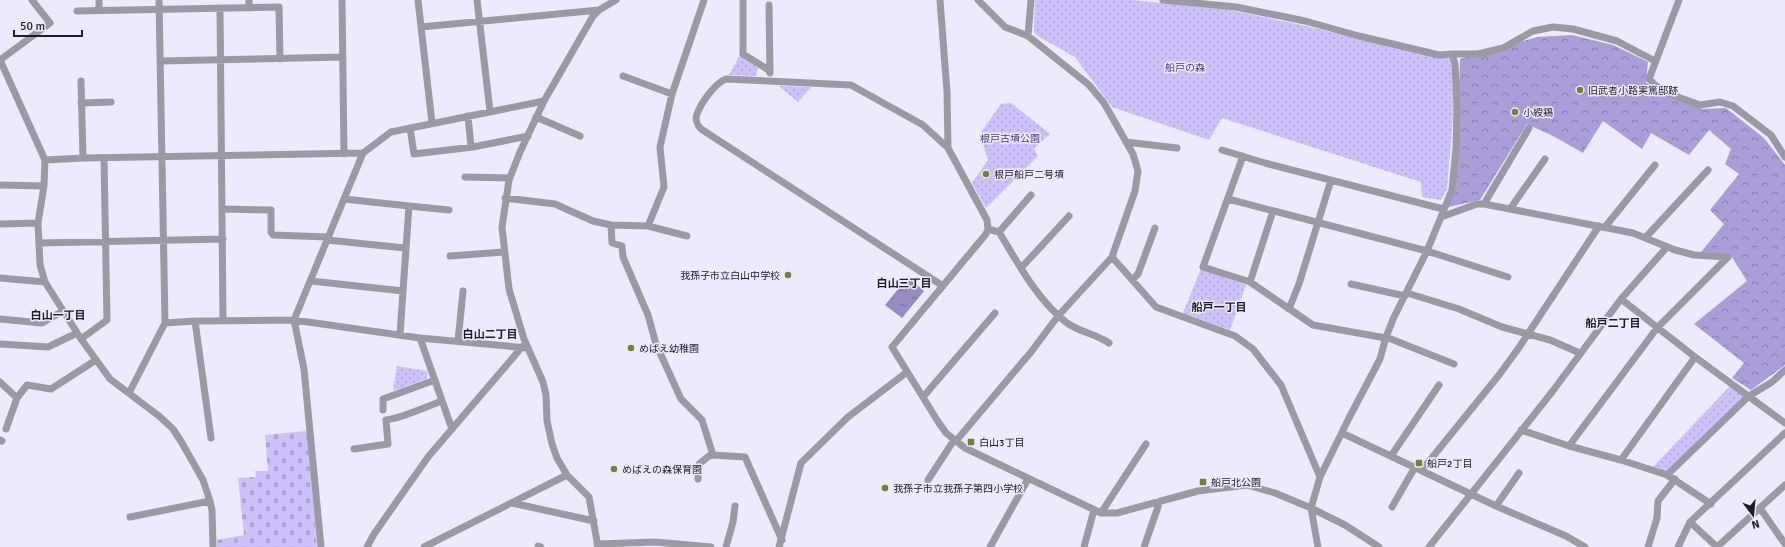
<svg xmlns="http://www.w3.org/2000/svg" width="1785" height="547" viewBox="0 0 1785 547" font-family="Signika,'Noto Sans JP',sans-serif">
<defs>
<pattern id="grass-dots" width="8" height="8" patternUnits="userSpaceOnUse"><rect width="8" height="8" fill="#cdc0fb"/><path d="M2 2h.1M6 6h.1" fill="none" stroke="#b0a4d7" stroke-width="1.8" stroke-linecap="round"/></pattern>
<pattern id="forest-crowns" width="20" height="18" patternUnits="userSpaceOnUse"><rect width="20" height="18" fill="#aa9dd8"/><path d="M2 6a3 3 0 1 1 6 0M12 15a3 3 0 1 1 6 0" fill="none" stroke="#8a7faf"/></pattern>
<pattern id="cemetery-stones" width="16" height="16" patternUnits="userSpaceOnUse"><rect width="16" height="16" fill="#cdc0fb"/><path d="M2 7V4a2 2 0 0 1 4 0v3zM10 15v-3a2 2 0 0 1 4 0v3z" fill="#b0a4d7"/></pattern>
<pattern id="water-ripples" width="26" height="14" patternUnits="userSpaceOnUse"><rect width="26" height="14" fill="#988bc4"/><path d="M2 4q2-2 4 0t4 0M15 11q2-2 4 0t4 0" fill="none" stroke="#7b719f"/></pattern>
</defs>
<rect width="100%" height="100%" fill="#ede9fe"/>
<!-- grass -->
<path fill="url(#grass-dots)" d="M 1035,0 L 1131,0 L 1230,10 L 1306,26 L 1439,58 L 1449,58 L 1451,61 L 1454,107 L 1447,189 L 1441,200 L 1422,197 L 1421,182 L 1222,118 L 1209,140 L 1112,107 L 1075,57 L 1036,35 L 1034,32 Z
M 740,55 L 758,68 L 756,76 L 729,75 Z
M 779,86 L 811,87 L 798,102 Z
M 1011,103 L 1050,134 L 1034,149 L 1038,156 L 986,208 L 972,183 L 988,160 L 980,134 L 1001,104 Z
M 1201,269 L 1246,285 L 1230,330 L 1183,313 Z
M 397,366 L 427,371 L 428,374 L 426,379 L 393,391 Z
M 1730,386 L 1746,396 L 1666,472 L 1653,467 Z"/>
<!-- forest -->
<path fill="url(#forest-crowns)" d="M 1572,35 L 1613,45 L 1648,62 L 1646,83 L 1702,109 L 1726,108 L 1764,138 L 1785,165 L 1785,365 L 1751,390 L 1732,378 L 1744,363 L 1694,324 L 1747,281 L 1730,254 L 1701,252 L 1724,224 L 1710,210 L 1739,174 L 1725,164 L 1731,149 L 1709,130 L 1689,155 L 1651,133 L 1642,149 L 1603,121 L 1583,153 L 1555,137 L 1527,124 L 1480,200 L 1448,207 L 1455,191 L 1460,59 L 1537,37 Z"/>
<!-- cemetery -->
<path fill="url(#cemetery-stones)" d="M 307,431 L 317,547 L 217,547 L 217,540 L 244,535 L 238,478 L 256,477 L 255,471 L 268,471 L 265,435 Z"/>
<!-- water -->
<path fill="url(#water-ripples)" d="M 908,277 L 924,291 L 902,318 L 885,305 Z"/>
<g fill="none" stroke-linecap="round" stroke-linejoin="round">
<!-- street -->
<path stroke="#9b99a4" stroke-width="7" d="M 32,0 L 50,23 L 0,60 L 45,160 L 44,186 L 38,223 L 40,265 L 45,282 L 81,339 L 110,379 L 159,416 L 173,429 L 182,443 L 203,480 L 210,501 L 212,510 L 213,547
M 99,0 L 99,10
M 159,0 L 165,323 L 195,321 L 294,320 L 420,338 L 528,348
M 249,0 L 249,8
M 342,0 L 344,154
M 418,0 L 432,123
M 477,0 L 490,111
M 743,0 L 743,54 L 770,71
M 940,0 L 947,92 L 948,148 L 987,220 L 988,229 L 986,234 L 892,347 L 937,420 L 946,433 L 965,448 L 1101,513 L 1117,513 L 1198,491 L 1247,485 L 1275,493 L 1311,508 L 1345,525 L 1379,547
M 978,0 L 1005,27 L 1028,36 L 1089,85 L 1104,103 L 1133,154 L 1138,171 L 1135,191 L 1112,257 L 1156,307 L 1235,336 L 1253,349 L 1281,385 L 1320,477
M 1163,0 L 1236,7 L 1305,21 L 1359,36 L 1439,55 L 1452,54 L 1455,64 L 1457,107 L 1456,148 L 1452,190 L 1427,251 L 1394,317 L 1386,337 L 1380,359 L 1349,418 L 1320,477 L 1311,508 L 1318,547
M 1679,0 L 1649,79 L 1656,86 L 1678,97 L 1700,105 L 1720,102 L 1733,106 L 1771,135 L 1785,157
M 769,5 L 770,73
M 220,8 L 223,320
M 77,11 L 279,7 L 280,59
M 421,27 L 599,10
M 1028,36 L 1031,0
M 1452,54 L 1478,54 L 1503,48 L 1533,31 L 1553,27 L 1573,29 L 1617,41 L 1655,61
M 160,61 L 343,57
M 623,76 L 672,94
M 81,81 L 83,158
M 81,103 L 111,102
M 468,116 L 471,147
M 536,117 L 580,136
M 410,128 L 414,154 L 473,147 L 528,136
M 1529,128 L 1484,204 L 1633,233 L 1675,250 L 1694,255 L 1728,257
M 1126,142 L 1177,148
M 1222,150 L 1265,163 L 1443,209
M 1243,156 L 1203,267 L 1250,282 L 1313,325 L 1386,338
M 45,160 L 83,158 L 363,153
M 465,177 L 510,178
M 0,185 L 44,186
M 505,198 L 555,204 L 593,221 L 611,225 L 648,226 L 687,236
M 1228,199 L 1427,251 L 1508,277
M 409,206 L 449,210
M 223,209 L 271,210 L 271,232 L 273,235 L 328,237
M 1510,209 L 1545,159
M 1441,217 L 1477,204 L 1484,204
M 0,224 L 38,223
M 611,225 L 612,243 L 622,246 L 623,257 L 648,315 L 656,344 L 681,399 L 702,420 L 713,455 L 745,457 L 782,540
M 648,226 L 664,187 L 660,147 L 672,94 L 704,0
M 1605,227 L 1655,165
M 988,229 L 999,232 C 1018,263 1037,300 1067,323 C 1080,332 1096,334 1109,343
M 999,232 L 1031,195
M 1646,237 L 1708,170
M 327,240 L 405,248
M 39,243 L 223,239
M 450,256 L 504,252
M 1021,268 L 1069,216
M 0,278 L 45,282
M 1132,280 L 1138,274 L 1155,228
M 311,281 L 403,291 L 409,206 L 344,199
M 1250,282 L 1273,211
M 1351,284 L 1405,296
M 943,286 L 701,129 C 697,125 695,119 697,114 C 701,103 715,83 726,79 L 851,85 L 923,125 L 948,148
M 1407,293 L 1459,309 L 1502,327 L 1550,340 L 1580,353
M 1621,299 L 1695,357 L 1785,423
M 1289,309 L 1299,284 L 1331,180
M 0,319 L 42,323 L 63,311
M 195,321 L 211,438
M 400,335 L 403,291
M 1386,337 L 1454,364
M 420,338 L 452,429
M 81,339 L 107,320 L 104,158
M 458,341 L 463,291
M 0,344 L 48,347 L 77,333
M 0,382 L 17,398
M 129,393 L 165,323
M 923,397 L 995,313
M 383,410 L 383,399 L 435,380
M 6,429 L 17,398 L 27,385 L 51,389 L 96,360
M 1521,430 L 1569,446 L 1657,328 L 1728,257
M 1342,433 L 1496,506 L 1566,536 L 1585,547
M 0,440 L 2,441
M 956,441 L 1031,352 L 1058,316 L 1112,257
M 1569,446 L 1621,460 L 1667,475 L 1711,504
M 354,449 L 388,444 L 386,420 C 403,418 425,407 442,401
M 1391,456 L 1439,385
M 1621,460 L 1695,357
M 1422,470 L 1499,375 L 1518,349 L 1599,226
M 1667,475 L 1749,396 L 1772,382 L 1785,370
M 698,479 L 699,464 L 709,456 L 713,455
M 928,480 L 954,440
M 512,503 L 594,521
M 1496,506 L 1519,473
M 1392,507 L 1415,467
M 1760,508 L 1785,544
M 1101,513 L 1146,444
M 130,517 L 210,501
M 1690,522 L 1717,547
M 597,544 L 655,542 L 711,547
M 538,546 L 541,547
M 321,547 L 304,369 L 294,320 L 363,153 L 391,132 L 544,101
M 367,547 L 374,534 L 428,457 L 522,347
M 424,547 L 567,475
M 598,547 L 589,497 L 567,475 L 557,458 L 552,444 L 547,421 L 546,395 L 543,382 L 524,339 L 509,289 L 502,227 L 509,180 L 520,152 L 544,101 L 593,16 L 599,10 L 616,0
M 726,547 L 733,522 L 735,506
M 779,547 L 801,463 L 848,417 L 907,372
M 990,547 L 1028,479
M 1084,547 L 1094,510
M 1144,547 L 1160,501
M 1429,547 L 1552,392 L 1621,299 L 1667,247
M 1648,547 L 1657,518 L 1658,501 L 1675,479
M 1678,547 L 1690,522 L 1785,433
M 1717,547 L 1785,485"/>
</g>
<!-- markers -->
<g fill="#75812d" stroke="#ede9fe" stroke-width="1.5">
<circle cx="1580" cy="90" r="4"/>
<circle cx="1515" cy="112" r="4"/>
<circle cx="986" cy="174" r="4"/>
<circle cx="788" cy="275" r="4"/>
<circle cx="631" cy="348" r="4"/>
<rect x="967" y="438" width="8" height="8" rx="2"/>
<rect x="1415" y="459" width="8" height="8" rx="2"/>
<circle cx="614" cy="469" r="4"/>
<rect x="1199" y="478" width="8" height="8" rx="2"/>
<circle cx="885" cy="488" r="4"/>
</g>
<g text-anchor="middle" stroke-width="3" stroke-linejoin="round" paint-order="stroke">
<!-- park labels -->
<g font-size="10" fill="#4e387f" stroke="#ede9fe">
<text x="1185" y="71">船戸の森</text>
<text x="1010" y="142">根戸古墳公園</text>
</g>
<!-- poi labels -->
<g font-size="10" fill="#1d1b24" stroke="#ede9fe" text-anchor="start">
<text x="1588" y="94">旧武者小路実篤邸跡</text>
<text x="1523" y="116">小綬鶏</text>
<text x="994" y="178">根戸船戸二号墳</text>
<text x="780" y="279" text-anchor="end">我孫子市立白山中学校</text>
<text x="639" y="352">めばえ幼稚園</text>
<text x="979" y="446">白山3丁目</text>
<text x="1427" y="467">船戸2丁目</text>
<text x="622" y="473">めばえの森保育園</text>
<text x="1211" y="486">船戸北公園</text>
<text x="893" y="492">我孫子市立我孫子第四小学校</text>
</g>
<!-- neighbourhood labels -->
<g font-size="11" font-weight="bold" fill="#1d1b24" stroke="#ede9fe">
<text x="904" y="287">白山三丁目</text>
<text x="1219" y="311">船戸一丁目</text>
<text x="58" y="319">白山一丁目</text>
<text x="1613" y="327">船戸二丁目</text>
<text x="490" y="338">白山二丁目</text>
</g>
</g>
<!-- north arrow -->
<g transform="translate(1753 515) rotate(164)" stroke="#ede9fe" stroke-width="3" paint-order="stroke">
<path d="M0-3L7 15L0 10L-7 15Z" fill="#1d1b24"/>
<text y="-6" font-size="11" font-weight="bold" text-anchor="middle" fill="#1d1b24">N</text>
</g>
<!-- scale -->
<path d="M14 30v6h68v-6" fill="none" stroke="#1d1b24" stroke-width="2"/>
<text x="20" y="30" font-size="12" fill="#1d1b24" stroke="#ede9fe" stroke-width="3" paint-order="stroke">50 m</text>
</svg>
